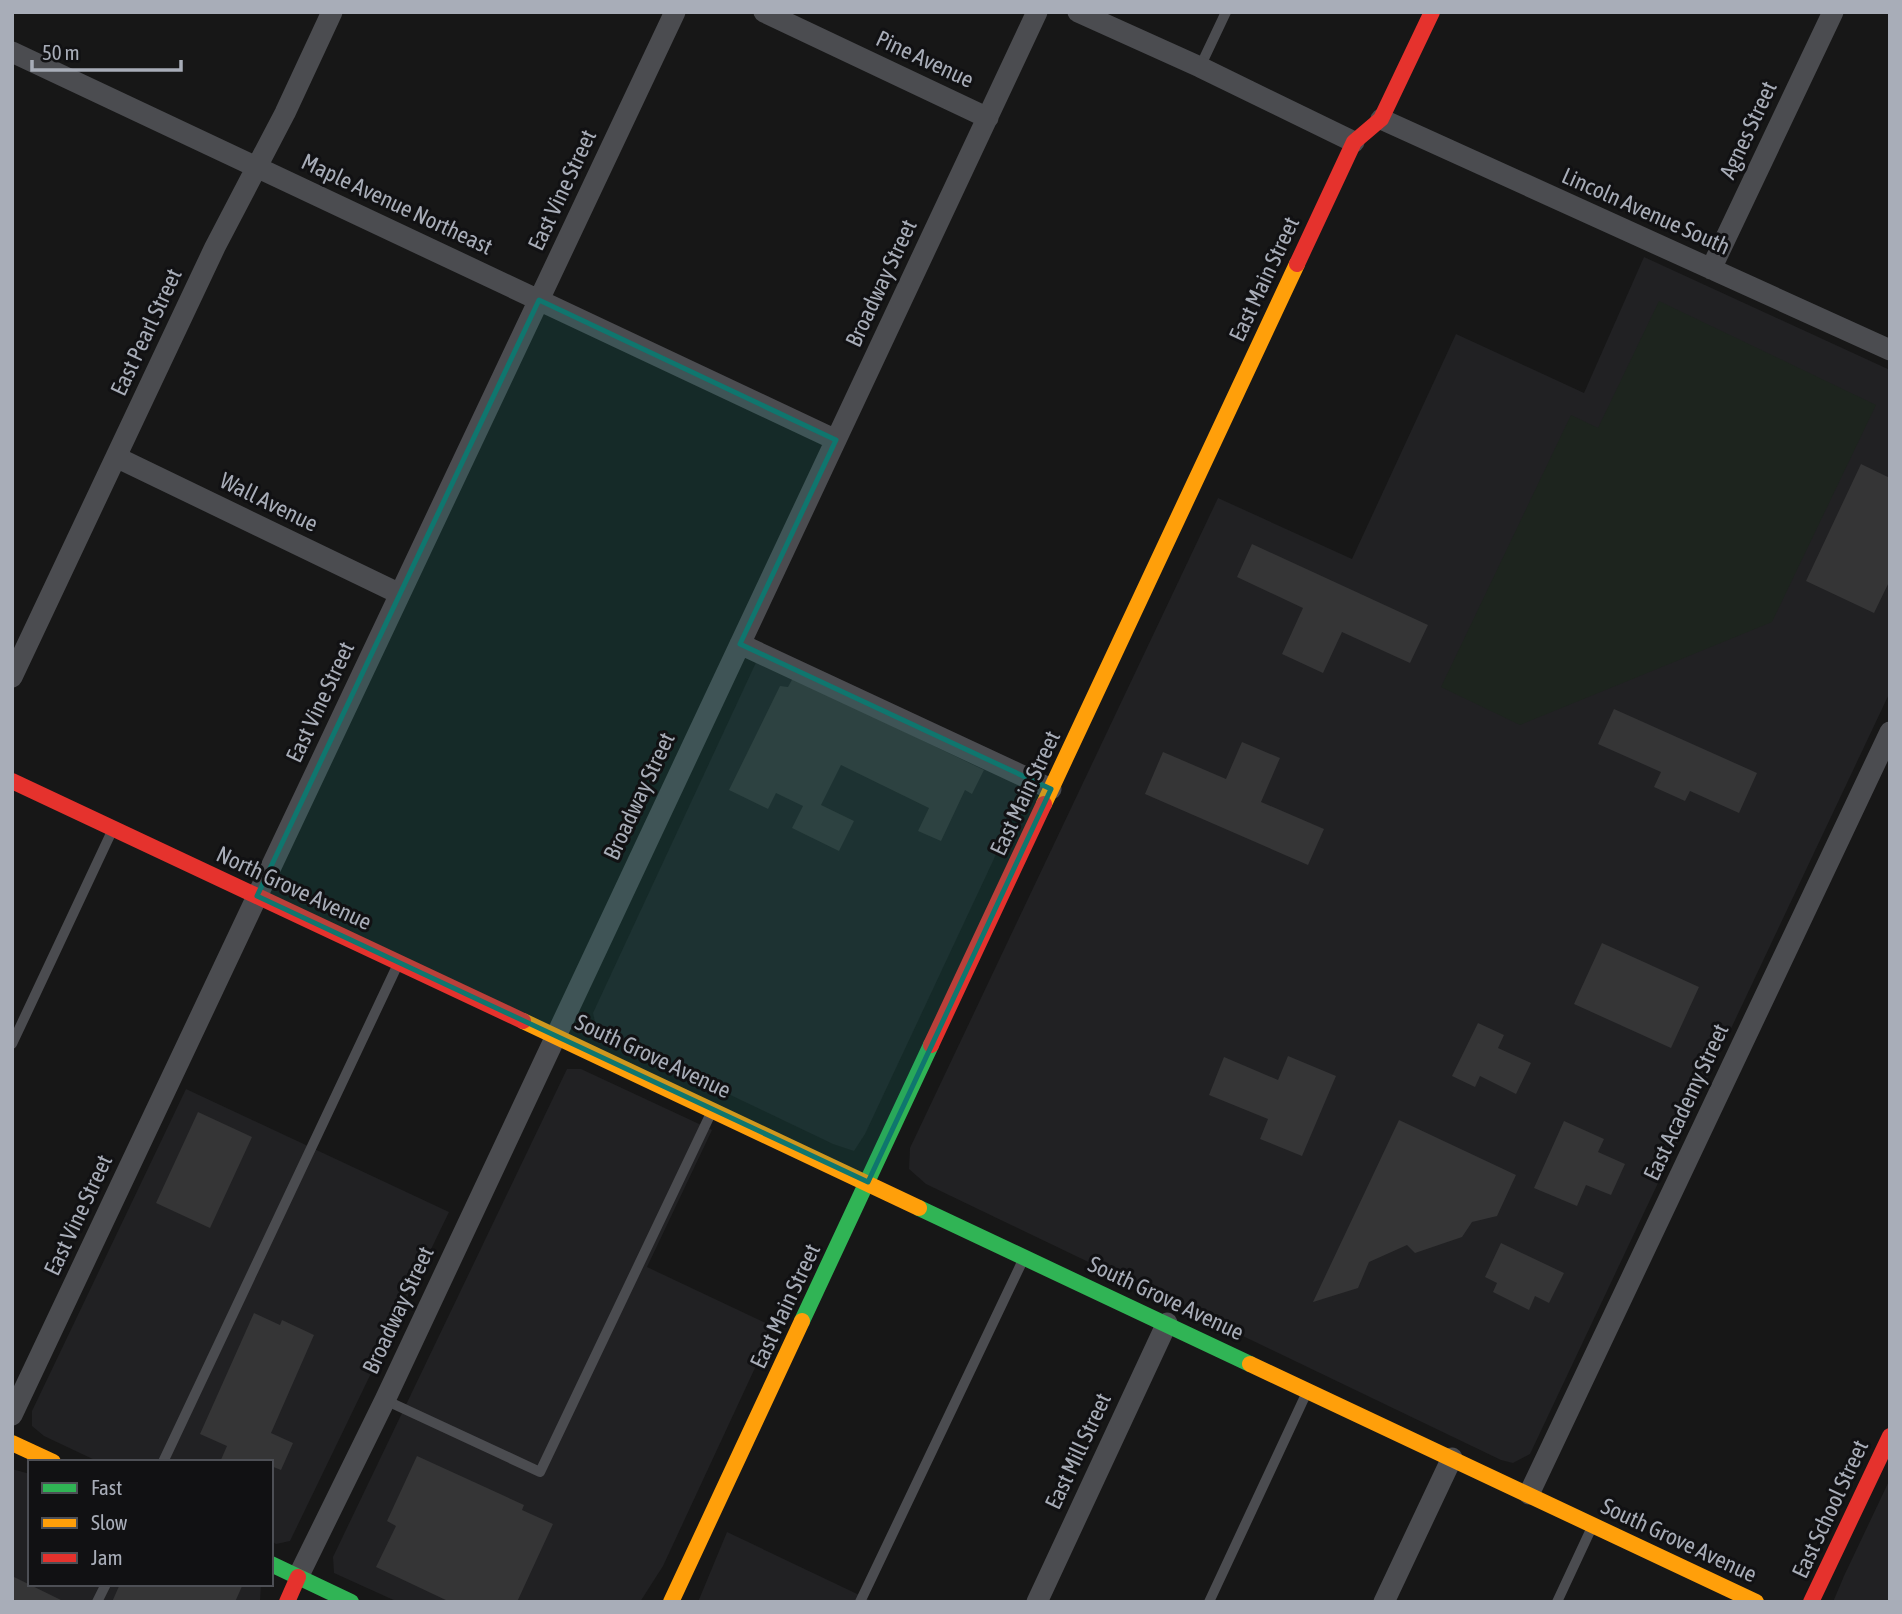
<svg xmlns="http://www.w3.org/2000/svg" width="1902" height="1614" viewBox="0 0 1902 1614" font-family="'Asap Condensed',sans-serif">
<rect width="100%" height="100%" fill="#171717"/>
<!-- built -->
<path fill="#212123" d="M 1644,257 L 1890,370 L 1890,692 L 1530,1454 L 1513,1463 L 1501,1460 L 926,1184 L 909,1169 L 910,1148 L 1218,498 L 1352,559 L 1456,334 L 1584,393 Z
M 759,656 L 1030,782 L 865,1134 L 854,1151 L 833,1144 L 607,1036 L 596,1026 L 593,1013 Z
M 567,1069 L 581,1069 L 712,1130 L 647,1267 L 774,1327 L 663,1566 L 640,1602 L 398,1602 L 334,1573 L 333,1557 Z
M 186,1089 L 449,1212 L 290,1541 L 276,1544 L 271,1541 L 271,1462 L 99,1462 L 44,1436 L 32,1426 L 32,1411 Z
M 12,1469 L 30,1474 L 30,1584 L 261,1584 L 260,1602 L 12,1602 Z
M 1890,1479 L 1890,1602 L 1833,1602 L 1844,1576 Z
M 727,1532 L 874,1602 L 698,1602 Z"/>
<!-- green -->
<path fill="#1d241e" d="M 1659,301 L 1876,405 L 1772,622 L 1520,725 L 1441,687 L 1571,415 L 1598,428 Z"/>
<!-- building -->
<path fill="#353536" d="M 1861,464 L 1890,478 L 1890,580 L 1874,613 L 1806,581 Z
M 1252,544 L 1428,625 L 1410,663 L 1342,632 L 1323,673 L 1282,654 L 1303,608 L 1237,577 Z
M 793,678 L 984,770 L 972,794 L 965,790 L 941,841 L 918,831 L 929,808 L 841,765 L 821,805 L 854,821 L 839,851 L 792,828 L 803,806 L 776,793 L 768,809 L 729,790 L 780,686 L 788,687 Z
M 1614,709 L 1757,773 L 1739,813 L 1690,791 L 1685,801 L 1654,787 L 1661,772 L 1598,744 Z
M 1242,742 L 1280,758 L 1261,802 L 1324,829 L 1308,865 L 1145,794 L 1163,752 L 1226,779 Z
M 1602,943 L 1699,987 L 1671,1048 L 1574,1004 Z
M 1478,1023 L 1504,1035 L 1498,1048 L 1531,1063 L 1516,1094 L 1480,1076 L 1475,1087 L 1452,1076 Z
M 1288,1056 L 1336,1076 L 1302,1156 L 1260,1139 L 1268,1119 L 1209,1095 L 1224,1057 L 1278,1080 Z
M 198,1112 L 252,1137 L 210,1228 L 156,1203 Z
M 1399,1120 L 1516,1175 L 1497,1216 L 1472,1222 L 1462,1237 L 1415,1253 L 1407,1245 L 1369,1262 L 1358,1288 L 1313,1302 Z
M 1564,1121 L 1604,1139 L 1598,1152 L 1625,1164 L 1611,1195 L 1586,1185 L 1577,1206 L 1534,1188 Z
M 1501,1243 L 1564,1273 L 1549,1303 L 1535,1296 L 1529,1310 L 1493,1292 L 1497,1283 L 1485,1277 Z
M 254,1313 L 280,1325 L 282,1320 L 314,1335 L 271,1433 L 293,1443 L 281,1470 L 271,1466 L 271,1462 L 220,1462 L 227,1446 L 200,1434 Z
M 417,1456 L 524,1505 L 522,1510 L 553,1524 L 517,1602 L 450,1602 L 376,1567 L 396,1526 L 387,1521 Z
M 12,1576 L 65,1602 L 12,1602 Z
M 120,1584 L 243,1584 L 235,1602 L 112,1602 Z"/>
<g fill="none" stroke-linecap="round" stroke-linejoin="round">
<!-- lane -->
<path stroke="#4b4c50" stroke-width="10" d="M 1200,67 L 1226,12
M 12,1044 L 112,831
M 385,1400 L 540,1472 L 712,1111
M 163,1462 L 398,964
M 97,1602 L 106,1584
M 860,1602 L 1023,1260
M 1209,1602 L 1307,1392
M 1557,1602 L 1592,1527"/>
<!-- street -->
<path stroke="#4b4c50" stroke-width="21" d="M 764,12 L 988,118
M 1078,12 L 1200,67 L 1354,142
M 12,52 L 836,440
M 1381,119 L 1890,350
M 1711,269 L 1833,12
M 116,457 L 400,594
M 740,644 L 1051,789
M 12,677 L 215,247 L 285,113 L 332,12
M 12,1415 L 675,12
M 1529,1494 L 1890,732
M 298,1577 L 385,1400 L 1037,12
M 1037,1602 L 1167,1323
M 1384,1602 L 1452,1458"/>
<!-- fast -->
<path stroke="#30b455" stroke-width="16" d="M 919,1208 L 1250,1364
M 802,1321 L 931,1045
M 271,1564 L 351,1602"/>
<!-- slow -->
<path stroke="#ff9f0a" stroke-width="16" d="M 1044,804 L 1297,264
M 523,1021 L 919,1208
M 1250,1364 L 1756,1602
M 12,1443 L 53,1462
M 671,1602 L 802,1321"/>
<!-- jam -->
<path stroke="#e5322d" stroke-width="16" d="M 1297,264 L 1354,142 L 1381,119 L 1432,12
M 12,781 L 523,1021
M 931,1045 L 1044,804
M 287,1602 L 298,1577
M 1811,1602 L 1890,1436"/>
</g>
<!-- marked area -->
<path fill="#0f766e" fill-opacity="0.2" stroke="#0f766e" stroke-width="5" stroke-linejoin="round" d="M 539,300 L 836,440 L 740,644 L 1051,789 L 868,1182 L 257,896 Z"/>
<g text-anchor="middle" stroke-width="6" stroke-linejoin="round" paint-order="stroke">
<!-- street labels -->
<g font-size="23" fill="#a8adb8" stroke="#111113">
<text transform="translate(925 59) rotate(25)" y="8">Pine Avenue</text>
<text transform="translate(1748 130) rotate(-65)" y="8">Agnes Street</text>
<text transform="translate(562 190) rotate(-65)" y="8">East Vine Street</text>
<text transform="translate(397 204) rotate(25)" y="8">Maple Avenue Northeast</text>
<text transform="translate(1646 211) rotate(24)" y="8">Lincoln Avenue South</text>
<text transform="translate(1264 279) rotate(-65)" y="8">East Main Street</text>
<text transform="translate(881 283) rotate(-65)" y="8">Broadway Street</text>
<text transform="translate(146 332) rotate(-65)" y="8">East Pearl Street</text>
<text transform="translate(269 502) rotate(26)" y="8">Wall Avenue</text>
<text transform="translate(320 702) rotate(-65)" y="8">East Vine Street</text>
<text transform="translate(1025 793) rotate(-65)" y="8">East Main Street</text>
<text transform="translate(639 796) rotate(-65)" y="8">Broadway Street</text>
<text transform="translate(294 888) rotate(25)" y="8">North Grove Avenue</text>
<text transform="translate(653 1056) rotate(25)" y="8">South Grove Avenue</text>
<text transform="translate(1686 1102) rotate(-65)" y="8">East Academy Street</text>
<text transform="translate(78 1215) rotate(-65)" y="8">East Vine Street</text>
<text transform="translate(1166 1298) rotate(25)" y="8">South Grove Avenue</text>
<text transform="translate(785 1306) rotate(-65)" y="8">East Main Street</text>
<text transform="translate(398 1310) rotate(-65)" y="8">Broadway Street</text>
<text transform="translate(1078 1451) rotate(-65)" y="8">East Mill Street</text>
<text transform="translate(1830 1509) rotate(-65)" y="8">East School Street</text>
<text transform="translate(1679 1540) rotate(25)" y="8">South Grove Avenue</text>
</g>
</g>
<!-- border -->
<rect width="1902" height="1614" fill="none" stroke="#a8adb8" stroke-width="28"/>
<!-- legend -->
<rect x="28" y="1460" width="245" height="126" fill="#111113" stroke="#4d4f55" stroke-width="2"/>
<rect x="42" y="1483" width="35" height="10" fill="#30b455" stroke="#4d4f55" stroke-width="2"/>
<text x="91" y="1495" font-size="21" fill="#a8adb8">Fast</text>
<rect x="42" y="1518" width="35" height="10" fill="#ff9f0a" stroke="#4d4f55" stroke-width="2"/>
<text x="91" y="1530" font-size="21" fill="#a8adb8">Slow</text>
<rect x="42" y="1553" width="35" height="10" fill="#e5322d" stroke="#4d4f55" stroke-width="2"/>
<text x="91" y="1565" font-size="21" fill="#a8adb8">Jam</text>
<!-- scale -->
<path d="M32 60v10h149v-10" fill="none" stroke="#a8adb8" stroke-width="3.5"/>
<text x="42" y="60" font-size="21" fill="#a8adb8" stroke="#111113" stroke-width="5" paint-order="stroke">50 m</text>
</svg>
